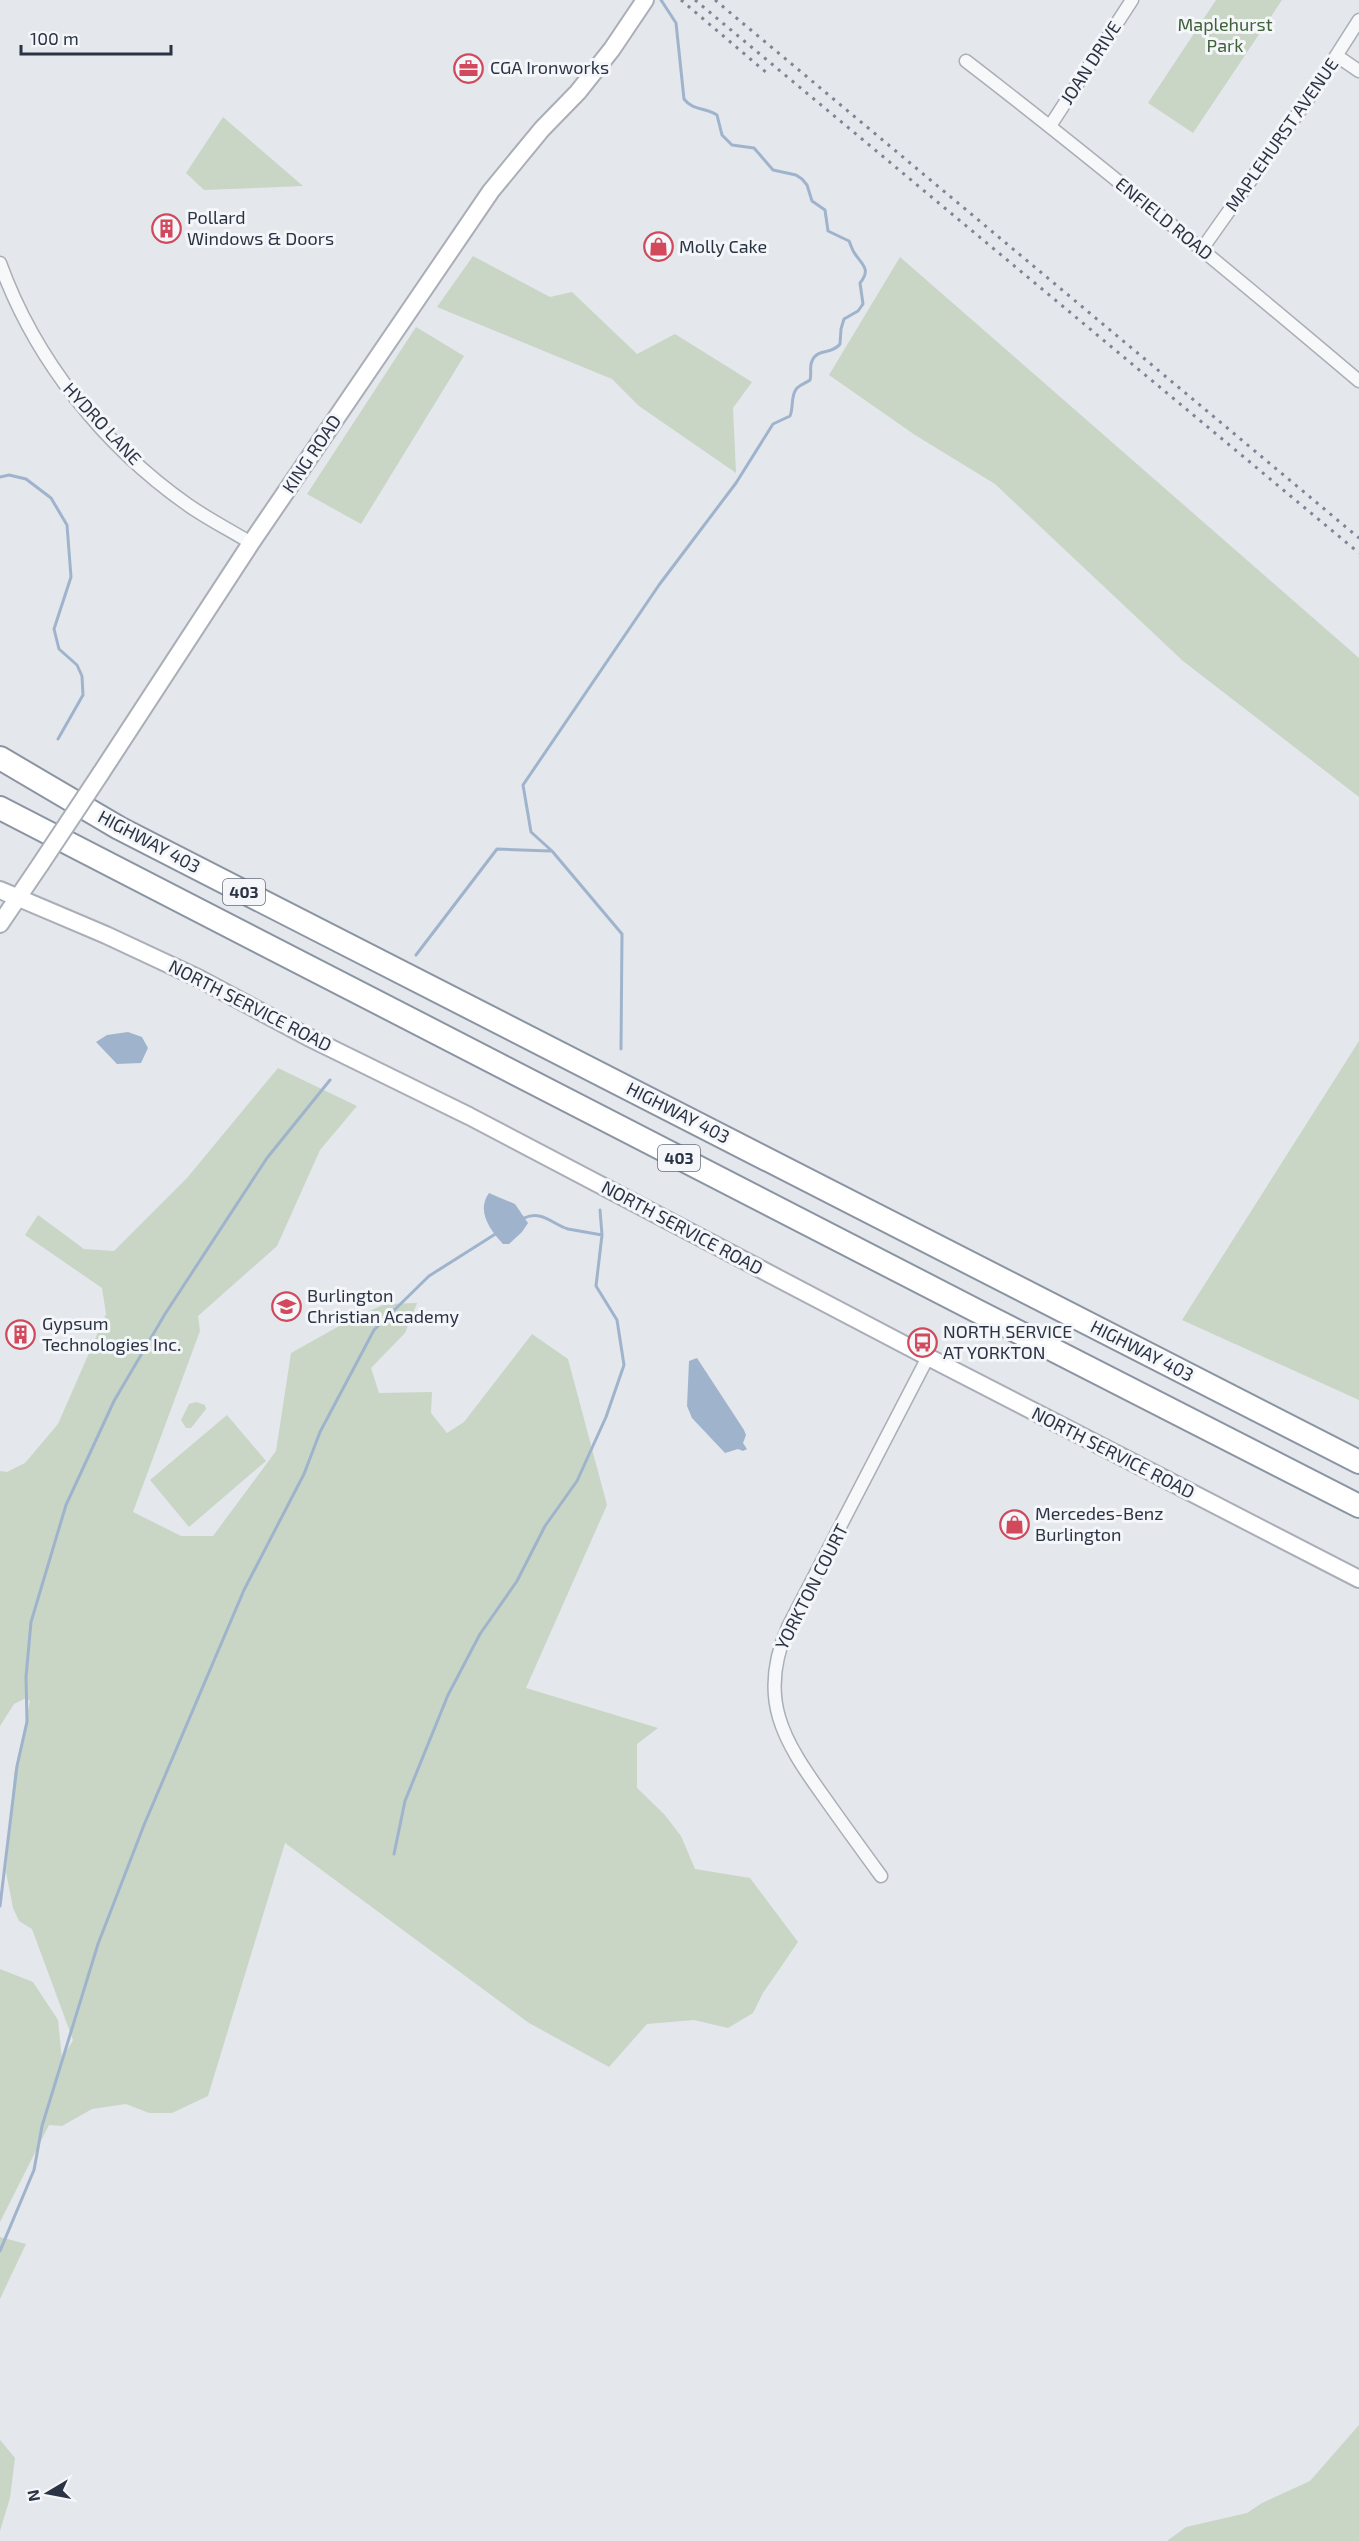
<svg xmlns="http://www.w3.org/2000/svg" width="1359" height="2541" viewBox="0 0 1359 2541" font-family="'Exo 2',sans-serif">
<rect width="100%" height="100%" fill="#e4e7ec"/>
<!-- green -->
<path fill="#c9d6c5" d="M 1216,0 L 1282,0 L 1193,133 L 1148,103 Z
M 223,117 L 303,186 L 204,190 L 186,173 Z
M 473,256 L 550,297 L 572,292 L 637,354 L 675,334 L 752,382 L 733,408 L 736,473 L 639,406 L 612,379 L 437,307 Z
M 900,257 L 1359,658 L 1359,797 L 1183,661 L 995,484 L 915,435 L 829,375 Z
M 416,327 L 464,356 L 361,524 L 307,494 Z
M 1359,1041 L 1359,1400 L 1182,1320 Z
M 278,1068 L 357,1106 L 320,1150 L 277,1246 L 198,1316 L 200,1331 L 133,1512 L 181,1536 L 213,1536 L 276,1451 L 291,1353 L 350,1320 L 385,1304 L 417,1303 L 405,1333 L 371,1368 L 379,1393 L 432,1392 L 431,1413 L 447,1433 L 464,1422 L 532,1334 L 568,1359 L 607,1505 L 526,1688 L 658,1728 L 637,1744 L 637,1788 L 664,1814 L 681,1836 L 695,1869 L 750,1878 L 798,1942 L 763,1993 L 753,2013 L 728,2028 L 694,2020 L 647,2024 L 609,2067 L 529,2023 L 285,1843 L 208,2096 L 172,2113 L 149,2113 L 126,2104 L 92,2109 L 62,2126 L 49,2125 L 0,2222 L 0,1969 L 33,1982 L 58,2020 L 62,2059 L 73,2040 L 32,1929 L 19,1921 L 13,1908 L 6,1872 L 14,1774 L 30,1701 L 26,1698 L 14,1704 L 0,1726 L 0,1471 L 7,1472 L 25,1463 L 58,1424 L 106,1314 L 102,1288 L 25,1235 L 38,1215 L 84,1249 L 114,1251 L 187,1178 Z
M 196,1402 L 205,1405 L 206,1409 L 191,1428 L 186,1428 L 181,1420 L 189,1404 Z
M 227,1415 L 266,1461 L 189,1527 L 150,1480 Z
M 0,2237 L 26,2244 L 0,2299 Z
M 1359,2425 L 1359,2541 L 1167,2541 L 1186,2527 L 1247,2513 L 1262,2503 L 1310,2481 Z
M 0,2440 L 15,2458 L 10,2498 L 0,2531 Z"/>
<!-- water -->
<path fill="#9fb4cc" d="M 128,1032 L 142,1037 L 148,1048 L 141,1063 L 117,1064 L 96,1042 L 107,1035 Z
M 489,1193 L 515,1204 L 528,1223 L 522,1232 L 509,1244 L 503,1244 C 490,1230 476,1211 489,1193 Z
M 697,1358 L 744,1430 L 746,1435 L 743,1443 L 747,1449 L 743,1451 L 738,1449 L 725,1453 L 692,1418 L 687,1406 L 689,1361 Z"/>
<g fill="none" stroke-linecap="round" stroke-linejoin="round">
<!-- stream -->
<path stroke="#9fb4cc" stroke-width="3" d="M 0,477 L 9,475 L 26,479 L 51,498 L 67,525 L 71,577 L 54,629 L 59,649 L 77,665 L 82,676 L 83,695 L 58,739
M 416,955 L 497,849 L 550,851
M 621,1049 L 622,934 L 552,851 L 531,832 L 523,785 L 659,585 L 736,483 L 773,424 L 790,416 C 794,407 790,396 797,388 C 801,384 806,383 810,380 C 812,373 809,367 812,361 C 817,348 832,355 840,344 L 841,329 L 844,319 L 858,311 L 863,304 L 860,283 C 871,270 863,265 855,254 C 852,250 851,245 849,241 L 828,231 L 825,210 L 812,201 L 807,185 L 802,179 L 796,175 L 773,170 L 754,148 L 732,145 L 722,135 L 717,115 C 705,107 693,111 684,99 L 676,23 L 661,0
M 524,1218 C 542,1210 552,1224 568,1229 C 579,1231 591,1233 602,1235
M 394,1854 L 405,1801 L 448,1695 L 480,1634 L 517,1581 L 545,1526 L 577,1481 L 606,1417 L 624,1365 L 617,1320 L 596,1286 L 602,1235 L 600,1210
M 0,1906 L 17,1766 L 27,1722 L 26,1677 L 31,1622 L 66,1505 L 114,1401 L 165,1314 L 267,1158 L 330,1080
M 0,2251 L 34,2170 L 42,2126 L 98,1944 L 144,1825 L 244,1590 L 304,1474 L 320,1432 L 374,1330 L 429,1276 L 497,1233"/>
<defs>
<path id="street" d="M 1337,56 L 1359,71
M 966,61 C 1100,164 1230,272 1359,381
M 1050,126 L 1132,0
M 1202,249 L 1313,92 L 1359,20
M 0,263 C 35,360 104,446 188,505 C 208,519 230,530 251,543
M 881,1876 C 862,1850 843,1824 824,1797 C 783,1740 757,1698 788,1627 L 928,1357"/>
<path id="secondary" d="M 101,773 L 251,543 L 491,191 L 542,129 L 578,92 L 612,49 L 645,0
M 0,890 L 106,935 L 198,978 L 308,1037 L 469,1116 L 928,1357 L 1359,1579
M 0,924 L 40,865"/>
<path id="highway" d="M 0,758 L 119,828 L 1359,1462
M 0,808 L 977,1311 L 1359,1506"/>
</defs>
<!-- street casing -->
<use href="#street" stroke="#a9aeb7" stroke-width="15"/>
<!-- secondary casing -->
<use href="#secondary" stroke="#a9aeb7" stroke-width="20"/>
<!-- highway casing -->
<use href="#highway" stroke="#8b94a3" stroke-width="26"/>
<!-- street -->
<use href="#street" stroke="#f7f8fa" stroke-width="12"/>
<!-- secondary -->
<use href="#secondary" stroke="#fff" stroke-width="16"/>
<!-- highway -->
<use href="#highway" stroke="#fff" stroke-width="22"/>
<!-- rail -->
<path stroke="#7d8696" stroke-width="3" stroke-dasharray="3 6" stroke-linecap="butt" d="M 681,0 L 768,74
M 695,0 L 1359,553
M 715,0 L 1359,538"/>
<defs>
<path id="secondary-bridge" d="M 40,865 L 101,773"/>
</defs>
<!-- secondary-bridge casing -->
<use href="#secondary-bridge" stroke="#a9aeb7" stroke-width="20" stroke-linecap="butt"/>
<!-- secondary-bridge -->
<use href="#secondary-bridge" stroke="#fff" stroke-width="16"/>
</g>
<!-- icons -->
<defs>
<symbol id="office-ring" viewBox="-11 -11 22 22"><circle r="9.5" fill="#f4f6f9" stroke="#d1495b" stroke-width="1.5"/><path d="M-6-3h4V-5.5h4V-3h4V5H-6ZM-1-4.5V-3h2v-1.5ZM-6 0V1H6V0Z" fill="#d1495b"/></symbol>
<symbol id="building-ring" viewBox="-11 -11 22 22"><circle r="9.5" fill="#f4f6f9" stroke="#d1495b" stroke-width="1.5"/><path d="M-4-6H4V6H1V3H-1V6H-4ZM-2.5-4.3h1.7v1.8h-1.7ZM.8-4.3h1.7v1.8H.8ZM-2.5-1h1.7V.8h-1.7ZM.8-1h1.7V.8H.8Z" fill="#d1495b"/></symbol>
<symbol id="shop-ring" viewBox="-11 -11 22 22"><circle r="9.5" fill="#f4f6f9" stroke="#d1495b" stroke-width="1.5"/><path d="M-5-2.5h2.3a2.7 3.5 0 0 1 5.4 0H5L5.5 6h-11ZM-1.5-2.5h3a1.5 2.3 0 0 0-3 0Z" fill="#d1495b"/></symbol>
<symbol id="school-ring" viewBox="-11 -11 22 22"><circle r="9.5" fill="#f4f6f9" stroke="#d1495b" stroke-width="1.5"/><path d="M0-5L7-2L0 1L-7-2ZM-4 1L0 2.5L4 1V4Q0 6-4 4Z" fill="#d1495b"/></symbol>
<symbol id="bus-ring" viewBox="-11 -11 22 22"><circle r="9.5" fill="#f4f6f9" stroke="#d1495b" stroke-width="1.5"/><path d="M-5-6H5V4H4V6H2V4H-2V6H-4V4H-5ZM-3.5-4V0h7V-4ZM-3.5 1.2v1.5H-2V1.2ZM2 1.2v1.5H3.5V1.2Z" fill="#d1495b"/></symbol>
</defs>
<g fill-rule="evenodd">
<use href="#office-ring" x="452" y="52" width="33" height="33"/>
<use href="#building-ring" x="150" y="212" width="33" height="33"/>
<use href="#shop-ring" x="642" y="230" width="33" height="33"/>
<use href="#school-ring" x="270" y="1290" width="33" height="33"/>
<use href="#building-ring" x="4" y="1318" width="33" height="33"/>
<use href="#bus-ring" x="906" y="1326" width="33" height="33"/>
<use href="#shop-ring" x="998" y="1508" width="33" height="33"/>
</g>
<g text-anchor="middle" stroke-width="6" stroke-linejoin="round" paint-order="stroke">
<!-- shield labels -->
<g fill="#f4f6f9" stroke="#676e7b" stroke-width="1.5">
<rect x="223" y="879" width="42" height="26" rx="4.5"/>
<rect x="658" y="1145" width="42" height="26" rx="4.5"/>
</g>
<g font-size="16" font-weight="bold" fill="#2b3445">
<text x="244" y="898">403</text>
<text x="679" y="1164">403</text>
</g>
<!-- park labels -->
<g font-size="18" fill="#3f6138" stroke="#f4f6f9">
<text x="1225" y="31">Maplehurst<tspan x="1225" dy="21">Park</tspan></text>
</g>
<!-- street labels -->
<g font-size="18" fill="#2b3445" stroke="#f4f6f9">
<text transform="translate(1091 63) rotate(-57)" y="6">JOAN DRIVE</text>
<text transform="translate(1282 135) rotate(-55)" y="6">MAPLEHURST AVENUE</text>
<text transform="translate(1164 219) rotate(39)" y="6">ENFIELD ROAD</text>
<text transform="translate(102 424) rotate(47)" y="6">HYDRO LANE</text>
<text transform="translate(312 454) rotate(-56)" y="6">KING ROAD</text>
<text transform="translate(149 842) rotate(28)" y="6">HIGHWAY 403</text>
<text transform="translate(250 1006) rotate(27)" y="6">NORTH SERVICE ROAD</text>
<text transform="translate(678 1113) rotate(27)" y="6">HIGHWAY 403</text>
<text transform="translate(682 1228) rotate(28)" y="6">NORTH SERVICE ROAD</text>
<text transform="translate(1142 1351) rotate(27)" y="6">HIGHWAY 403</text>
<text transform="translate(1113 1453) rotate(27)" y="6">NORTH SERVICE ROAD</text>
<text transform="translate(812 1587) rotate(-63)" y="6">YORKTON COURT</text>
</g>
<!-- poi labels -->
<g font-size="18" fill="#2b3445" stroke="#f4f6f9" text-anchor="start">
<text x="490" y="74">CGA Ironworks</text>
<text x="187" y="224">Pollard<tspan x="187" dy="21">Windows &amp; Doors</tspan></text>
<text x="679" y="253">Molly Cake</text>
<text x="307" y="1302">Burlington<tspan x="307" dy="21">Christian Academy</tspan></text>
<text x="42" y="1330">Gypsum<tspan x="42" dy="21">Technologies Inc.</tspan></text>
<text x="943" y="1338">NORTH SERVICE<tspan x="943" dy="21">AT YORKTON</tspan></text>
<text x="1035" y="1520">Mercedes-Benz<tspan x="1035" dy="21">Burlington</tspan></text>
</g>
</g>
<!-- north arrow -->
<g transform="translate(48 2493) rotate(260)" stroke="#f4f6f9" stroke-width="4.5" paint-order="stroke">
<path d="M0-4.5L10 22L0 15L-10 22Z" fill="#2b3445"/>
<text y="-9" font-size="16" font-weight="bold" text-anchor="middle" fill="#2b3445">N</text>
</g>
<!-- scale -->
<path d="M21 45v9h150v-9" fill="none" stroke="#2b3445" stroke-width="3"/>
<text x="30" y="45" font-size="18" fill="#2b3445" stroke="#f4f6f9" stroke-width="4.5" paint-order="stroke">100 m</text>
</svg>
